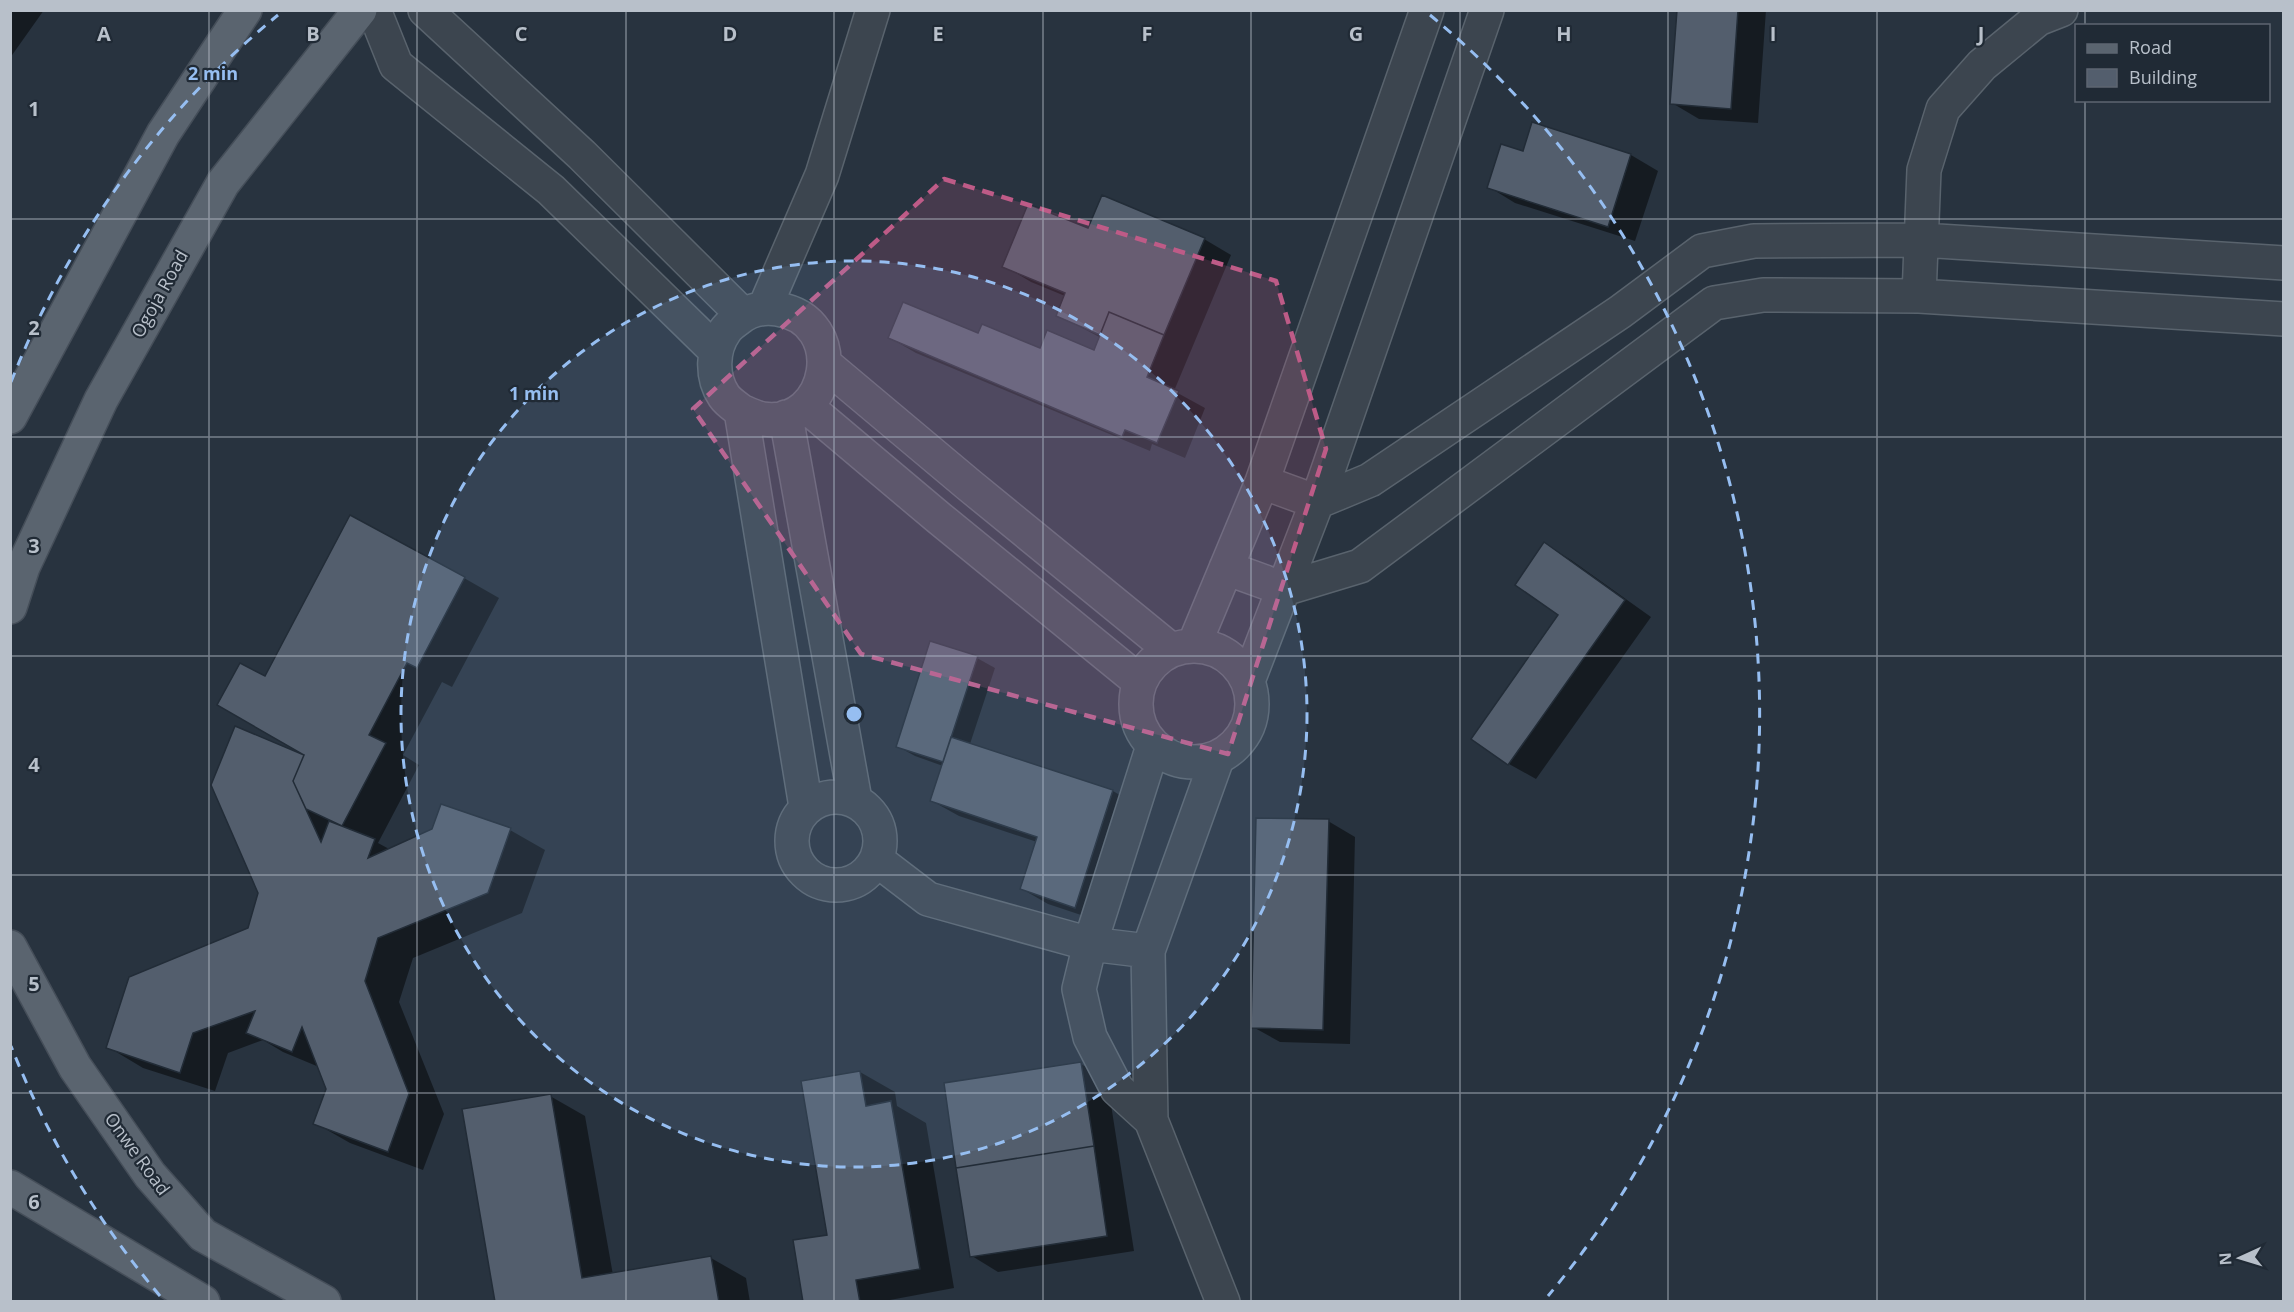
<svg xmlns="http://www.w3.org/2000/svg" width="2294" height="1312" viewBox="0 0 2294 1312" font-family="'Open Sans',sans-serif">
<rect width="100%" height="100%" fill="#28333f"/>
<!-- shadow -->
<path fill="#0007" d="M 10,10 L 44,10 L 10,58 Z
M 1679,10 L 1766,10 L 1758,123 L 1699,119 L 1672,103 Z
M 1533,124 L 1631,155 L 1658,171 L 1635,241 L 1515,203 L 1489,187 L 1524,153 Z
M 1089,230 L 1204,239 L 1231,255 L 1174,391 L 1205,408 L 1185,458 L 1152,444 L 1150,451 L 916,353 L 890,338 L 979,335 L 1040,350 L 1095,352 L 1101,338 L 1058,315 L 1065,296 L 1031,282 L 1004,266 Z
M 1545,544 L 1571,560 L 1651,617 L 1536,779 L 1509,764 L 1473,738 L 1560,615 Z
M 464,578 L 499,598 L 452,687 L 442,682 L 403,755 L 419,765 L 378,843 L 391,850 L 510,830 L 545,850 L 522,913 L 413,958 L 399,1002 L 444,1114 L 423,1170 L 350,1143 L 315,1123 L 327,1089 L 319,1067 L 283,1052 L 263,1040 L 228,1053 L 215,1091 L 143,1068 L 108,1047 L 249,929 L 260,893 L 212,785 L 304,756 L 265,678 Z
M 977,658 L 995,668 L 970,744 L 1113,791 L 1140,807 L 1102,922 L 1048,904 L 1022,889 L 1037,842 L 959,816 L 932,801 L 943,766 L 915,756 L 897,746 Z
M 1328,821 L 1355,837 L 1350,1044 L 1280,1042 L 1253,1027 Z
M 1081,1064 L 1107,1079 L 1134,1251 L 998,1272 L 972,1256 Z
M 860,1072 L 895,1092 L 897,1106 L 926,1123 L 954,1288 L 890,1300 L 891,1302 L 805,1302 L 828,1236 Z
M 550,1096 L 585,1116 L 613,1275 L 711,1258 L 746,1278 L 750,1302 L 496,1302 Z"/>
<!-- building -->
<path fill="#535e6d" stroke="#222c37" stroke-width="1.5" d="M 1677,10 L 1738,10 L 1731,109 L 1670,104 Z
M 1532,122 L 1631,154 L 1608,227 L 1487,188 L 1501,144 L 1523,151 Z
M 1102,195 L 1205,238 L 1164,335 L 1109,312 L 1100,335 L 1056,316 L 1065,293 L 1002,267 L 1028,204 L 1088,228 Z
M 903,302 L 978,333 L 982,324 L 1040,348 L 1047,330 L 1094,350 L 1109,312 L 1164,335 L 1147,377 L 1179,391 L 1157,443 L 1125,430 L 1122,437 L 888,338 Z
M 350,515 L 465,577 L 417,668 L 407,663 L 369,735 L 386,743 L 342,826 L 306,809 L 293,781 L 304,755 L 217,705 L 240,663 L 265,676 Z
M 1544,542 L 1625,600 L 1508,765 L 1471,739 L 1558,615 L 1515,585 Z
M 930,641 L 978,656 L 943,762 L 896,747 Z
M 235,726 L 304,755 L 293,781 L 321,842 L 329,821 L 375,839 L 368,858 L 432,829 L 441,804 L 511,828 L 488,893 L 378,938 L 365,981 L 409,1094 L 388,1152 L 313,1124 L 326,1089 L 302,1027 L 292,1052 L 246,1033 L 255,1011 L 193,1033 L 180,1073 L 106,1048 L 129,977 L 248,928 L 258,893 L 211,785 Z
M 951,737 L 1113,790 L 1075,908 L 1020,889 L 1037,837 L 930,801 Z
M 1256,818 L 1329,819 L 1323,1030 L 1251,1028 Z
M 1081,1062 L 1094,1146 L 956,1168 L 944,1083 Z
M 860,1071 L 866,1106 L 891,1101 L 920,1269 L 856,1280 L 860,1302 L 803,1302 L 793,1240 L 827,1235 L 801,1081 Z
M 551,1094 L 582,1278 L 711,1256 L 719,1302 L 495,1302 L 462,1109 Z
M 1094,1146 L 1107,1236 L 970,1257 L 956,1168 Z"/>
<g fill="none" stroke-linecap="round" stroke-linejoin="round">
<defs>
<path id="minor" d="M 374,10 L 396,65 L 551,190 L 715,350
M 425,10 L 582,155 L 743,315
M 1919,296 L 1924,170 L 1943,109 L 1982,65 L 2038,19 L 2061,10
M 765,307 L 822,175 L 873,10
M 826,365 L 969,485 L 1171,650
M 806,406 L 939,518 L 1140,682
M 741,411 C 748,414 756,418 763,419 C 831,429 851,320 777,309 C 764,307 749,310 738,319 C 734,322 728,326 725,331 C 712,349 711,377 724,396 C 728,402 736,407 741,411 L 806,807
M 786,417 L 855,800
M 1262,482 L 1317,502 L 1370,480 L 1620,312 L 1702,251 L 1754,241 L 1922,240 L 2284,263
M 1226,568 L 1284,589 L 1360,566 L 1714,303 L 1763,295 L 1919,296 L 2284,319
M 1194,645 L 1262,482 L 1427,10
M1136 704a58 58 0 1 1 116 0a58 58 0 1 1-116 0Z
M 1248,681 L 1317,502 L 1487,10
M 1217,759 L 1148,951 L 1151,1120 L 1223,1302
M792 841a44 44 0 1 1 88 0a44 44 0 1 1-88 0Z
M 877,860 L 928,899 L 1090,944 L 1148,951
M 1151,1120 L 1117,1089 L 1090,1037 L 1079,989 L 1090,944 L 1153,746"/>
<path id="major" d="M 10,417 L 163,134 L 245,10
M 10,607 L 23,567 L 101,400 L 223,183 L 360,10
M 10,947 L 75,1067 L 150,1175 L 203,1235 L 324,1302
M 10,1187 L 203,1302"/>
</defs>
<!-- minor casing -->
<use href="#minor" stroke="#59636d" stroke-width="36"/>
<!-- major casing -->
<use href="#major" stroke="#454e59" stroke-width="36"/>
<!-- minor -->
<use href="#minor" stroke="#3c454f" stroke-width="33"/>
<!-- major -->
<use href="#major" stroke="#5a646f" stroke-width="33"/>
</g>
<!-- marked area -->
<path fill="#be5b87" fill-opacity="0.2" stroke="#be5b87" stroke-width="4.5" stroke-dasharray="12 8" stroke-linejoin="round" d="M 944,179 L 1276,281 L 1326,449 L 1228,754 L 861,654 L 693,409 Z"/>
<!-- grid -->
<path fill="none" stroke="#b8c0ca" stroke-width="1.5" stroke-opacity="0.55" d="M 209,10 L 209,1302M 417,10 L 417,1302M 626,10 L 626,1302M 834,10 L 834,1302M 1043,10 L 1043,1302M 1251,10 L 1251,1302M 1460,10 L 1460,1302M 1668,10 L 1668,1302M 1877,10 L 1877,1302M 2085,10 L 2085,26M 2085,100 L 2085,1302M 10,219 L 2284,219M 10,437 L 2284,437M 10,656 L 2284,656M 10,875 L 2284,875M 10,1093 L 2284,1093"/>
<!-- distance rings -->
<circle cx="854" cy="714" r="453" fill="#96bef1" fill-opacity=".12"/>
<g fill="none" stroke="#96bef1" stroke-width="3" stroke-dasharray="10 8">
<circle cx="854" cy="714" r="453"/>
<path d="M160 1296A906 906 0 0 1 11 1046M11 382A906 906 0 0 1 278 15M1430 15A906 906 0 0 1 1548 1296"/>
</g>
<g text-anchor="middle" stroke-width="4.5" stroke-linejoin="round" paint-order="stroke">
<!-- street labels -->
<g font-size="18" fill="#b8c0ca" stroke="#202a35">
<text transform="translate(160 294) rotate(-61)" y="6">Ogoja Road</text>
<text transform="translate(137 1154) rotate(54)" y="6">Onwe Road</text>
</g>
</g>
<g font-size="20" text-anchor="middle" font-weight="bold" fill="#b8c0ca" stroke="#202a35" stroke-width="4.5" stroke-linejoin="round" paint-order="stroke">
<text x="104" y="41">A</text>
<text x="313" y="41">B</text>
<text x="521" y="41">C</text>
<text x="730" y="41">D</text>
<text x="938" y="41">E</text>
<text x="1147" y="41">F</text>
<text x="1356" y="41">G</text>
<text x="1564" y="41">H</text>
<text x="1773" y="41">I</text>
<text x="1981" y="41">J</text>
<text x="34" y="116">1</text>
<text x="34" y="335">2</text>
<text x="34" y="553">3</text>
<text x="34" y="772">4</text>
<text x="34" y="991">5</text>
<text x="34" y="1209">6</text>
</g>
<circle cx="854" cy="714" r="9" fill="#96bef1" stroke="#202a35" stroke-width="3"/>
<g font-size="18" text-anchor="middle" font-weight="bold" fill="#96bef1" stroke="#202a35" stroke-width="4.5" stroke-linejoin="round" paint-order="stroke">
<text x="213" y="80">2 min</text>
<text x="534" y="400">1 min</text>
</g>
<!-- border -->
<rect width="2294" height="1312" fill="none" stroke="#b8c0ca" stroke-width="24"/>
<!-- legend -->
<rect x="2075" y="24" width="195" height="78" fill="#202a35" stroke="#5d6671" stroke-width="1.5"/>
<rect x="2087" y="44" width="30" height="9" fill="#5a646f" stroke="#5d6671" stroke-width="1.5"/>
<text x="2129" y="54" font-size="18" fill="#b8c0ca">Road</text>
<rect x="2087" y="69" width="30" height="18" fill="#535e6d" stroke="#5d6671" stroke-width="1.5"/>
<text x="2129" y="84" font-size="18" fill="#b8c0ca">Building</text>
<!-- north arrow -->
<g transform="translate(2240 1258) rotate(266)" stroke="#202a35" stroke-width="4.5" paint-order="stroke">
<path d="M0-4.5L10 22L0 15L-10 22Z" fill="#b8c0ca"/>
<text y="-9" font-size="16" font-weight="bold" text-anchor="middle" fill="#b8c0ca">N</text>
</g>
</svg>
